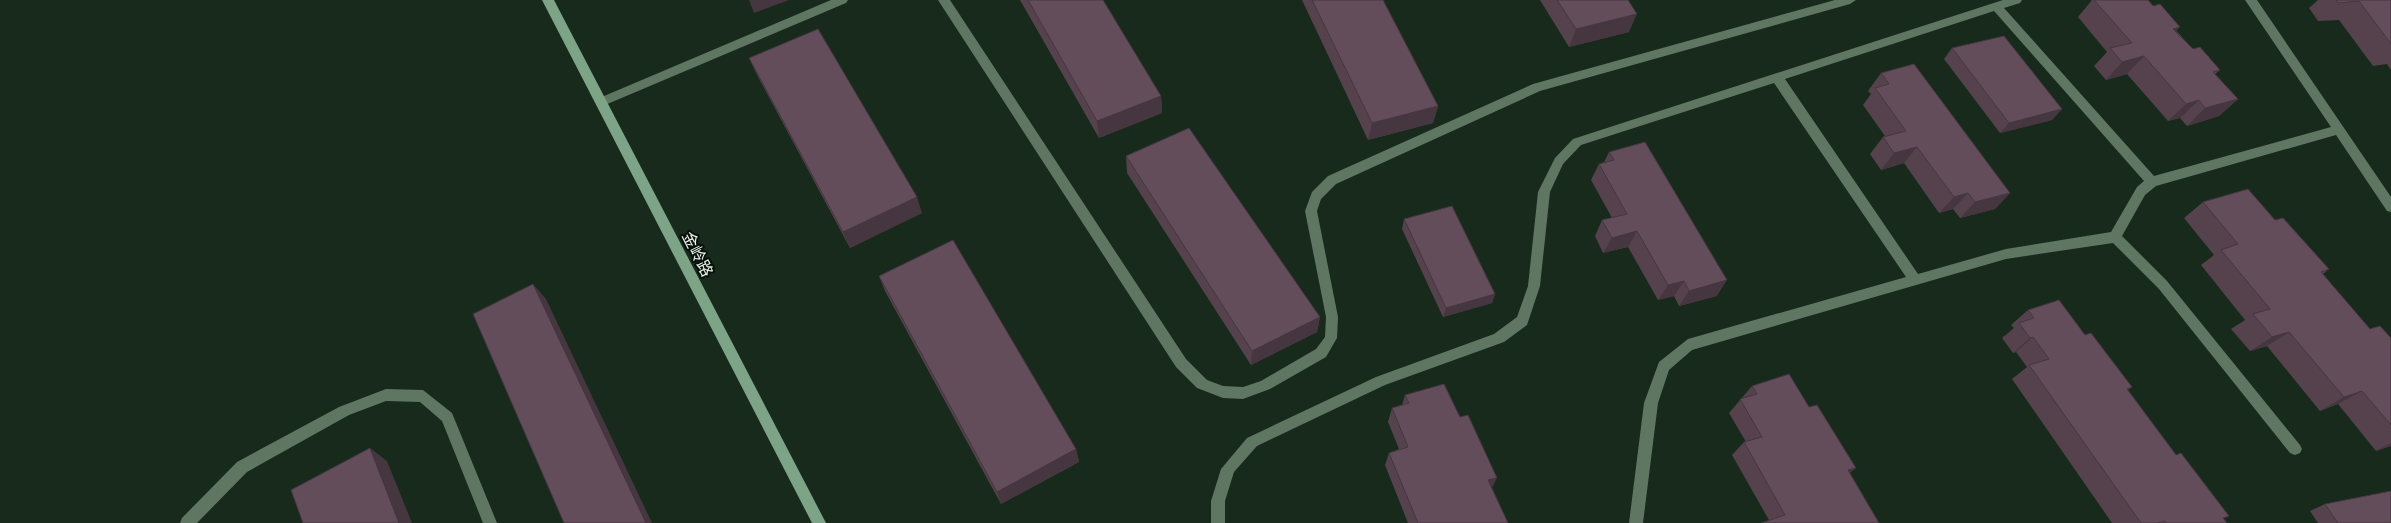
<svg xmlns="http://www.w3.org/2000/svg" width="2391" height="523" viewBox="0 0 2391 523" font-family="'IBM Plex Sans','Noto Sans SC',sans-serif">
<rect width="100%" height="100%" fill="#172a1c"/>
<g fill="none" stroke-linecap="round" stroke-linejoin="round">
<!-- street -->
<path fill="#5f7663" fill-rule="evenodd" d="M 831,0 L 848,0 L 846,3 L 605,105 L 601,107 L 595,102 L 597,99 Z
M 938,0 L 950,0 L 1186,359 L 1207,380 L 1223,386 L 1243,387 L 1261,381 L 1316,349 L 1325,337 L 1326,317 L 1305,211 L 1312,192 L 1328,176 L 1533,84 L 1835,0 L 1856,0 L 1850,4 L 1540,91 L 1336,184 L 1321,199 L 1317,211 L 1338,317 L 1337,338 L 1326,357 L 1270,389 L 1243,399 L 1223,398 L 1197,388 L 1176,367 Z
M 2003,0 L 2022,0 L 2020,3 L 2004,8 L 2154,176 L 2331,127 L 2245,0 L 2257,0 L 2391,197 L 2391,212 L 2387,211 L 2336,135 L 2156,186 L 2145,195 L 2122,236 L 2167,281 L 2300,445 L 2302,449 L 2300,453 L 2295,455 L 2290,453 L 2159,289 L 2113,243 L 2006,259 L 1692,350 L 1669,370 L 1658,403 L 1643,523 L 1629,523 L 1644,403 L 1659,362 L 1688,339 L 1906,277 L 1774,83 L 1581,145 L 1563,164 L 1550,192 L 1540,286 L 1527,325 L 1504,342 L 1385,385 L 1257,446 L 1234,472 L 1225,501 L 1225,523 L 1211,523 L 1211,501 L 1221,469 L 1247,438 L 1376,377 L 1494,334 L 1517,317 L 1528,286 L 1538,192 L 1555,158 L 1573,139 ZM 1994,11 L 2144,181 L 2137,187 L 2111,232 L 2006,249 L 1918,274 L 1785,79 Z
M 386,389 L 423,390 L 452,413 L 497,523 L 483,523 L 442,421 L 420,402 L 386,401 L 349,415 L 247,472 L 197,523 L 180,523 L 182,518 L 237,462 L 339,407 Z"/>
<!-- secondary -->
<path fill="#7ea487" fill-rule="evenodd" d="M 542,0 L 554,0 L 826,523 L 812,523 Z"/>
</g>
<!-- wall -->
<path fill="#55424d" d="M 1020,0 L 1103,0 L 1161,96 L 1162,113 L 1099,138 Z
M 1302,0 L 1383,0 L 1438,106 L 1433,123 L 1368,140 Z
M 1540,0 L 1628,0 L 1629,32 L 1569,47 Z
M 2092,0 L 2148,0 L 2193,49 L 2220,70 L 2215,74 L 2238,99 L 2219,116 L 2187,126 L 2180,118 L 2168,121 L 2127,74 L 2106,80 L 2094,66 L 2107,52 L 2078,17 Z
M 2318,0 L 2391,0 L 2391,70 L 2387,64 L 2373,66 L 2339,20 L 2318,21 L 2309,8 Z
M 1952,48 L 2062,109 L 2052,120 L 2000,133 L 1944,59 Z
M 749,58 L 922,213 L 850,248 L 757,75 Z
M 1881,73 L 2010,193 L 1995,209 L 1960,218 L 1953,209 L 1939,213 L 1904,163 L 1881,170 L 1870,154 L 1883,137 L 1885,136 L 1863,105 L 1871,94 L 1868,91 Z
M 1609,152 L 1717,296 L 1679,306 L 1674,296 L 1658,300 L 1628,247 L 1603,253 L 1595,236 L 1602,220 L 1612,218 L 1591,180 L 1599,164 L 1604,162 Z
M 1126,156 L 1320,317 L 1317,332 L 1251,365 L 1127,173 Z
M 2203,202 L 2275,220 L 2329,269 L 2323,274 L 2370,329 L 2391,338 L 2391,446 L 2376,451 L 2338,404 L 2320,411 L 2267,346 L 2250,351 L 2231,329 L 2245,320 L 2201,265 L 2214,255 L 2184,218 Z
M 1404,219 L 1495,294 L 1492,303 L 1443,317 L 1402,229 Z
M 879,276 L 1076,449 L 1079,462 L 1001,504 L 885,291 Z
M 2028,310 L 2085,335 L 2132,387 L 2128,390 L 2227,523 L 2112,523 L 2012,379 L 2027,367 L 2016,352 L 2013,353 L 2002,338 L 2014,328 L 2011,325 Z
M 1752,386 L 1849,473 L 1879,523 L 1769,520 L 1732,455 L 1744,442 L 1746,442 L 1729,413 Z
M 1405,395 L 1492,488 L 1508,523 L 1408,523 L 1385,465 L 1389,453 L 1399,449 L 1388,422 L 1392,408 L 1402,405 Z
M 2325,504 L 2391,523 L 2318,523 L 2310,511 Z"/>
<!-- shaded-wall -->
<path fill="#45363f" d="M 749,0 L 789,0 L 754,13 Z
M 1637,14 L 1629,32 L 1569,47 L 1576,29 Z
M 2180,27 L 2163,45 L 2173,29 Z
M 2144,56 L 2127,74 L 2106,80 L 2122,62 Z
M 1161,96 L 1162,113 L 1099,138 L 1097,121 Z
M 2238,99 L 2219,116 L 2187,126 L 2205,108 Z
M 2199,100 L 2180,118 L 2168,121 L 2186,104 Z
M 1438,106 L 1433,123 L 1368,140 L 1372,123 Z
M 2062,109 L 2052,120 L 2000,133 L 2009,123 Z
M 1917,147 L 1904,163 L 1881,170 L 1894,153 Z
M 1968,193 L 1953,209 L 1939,213 L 1954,197 Z
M 2010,193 L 1995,209 L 1960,218 L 1975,202 Z
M 917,197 L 922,213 L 850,248 L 843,232 Z
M 1637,231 L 1628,247 L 1603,253 L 1612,238 Z
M 1727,280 L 1717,296 L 1679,306 L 1689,291 Z
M 1684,281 L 1674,296 L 1658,300 L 1668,285 Z
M 533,284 L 546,299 L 652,523 L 646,523 Z
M 1495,294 L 1492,303 L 1443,317 L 1446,308 Z
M 1320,317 L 1317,332 L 1251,365 L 1252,351 Z
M 2289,332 L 2267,346 L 2250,351 L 2272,337 Z
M 2033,337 L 2016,352 L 2013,353 L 2030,338 Z
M 2362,391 L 2338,404 L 2320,411 L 2344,397 Z
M 2391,443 L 2391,446 L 2376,451 Z
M 370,448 L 387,461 L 412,523 L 399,523 Z
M 1076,449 L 1079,462 L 1001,504 L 997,492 Z
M 1856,468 L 1842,480 L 1848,470 Z
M 1497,478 L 1491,490 L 1488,480 Z"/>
<!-- building -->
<path fill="#634d5a" stroke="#45363f" d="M 1028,0 L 1103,0 L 1161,96 L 1097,121 Z
M 1312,0 L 1383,0 L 1438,106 L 1372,123 Z
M 1557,0 L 1628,0 L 1637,14 L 1576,29 Z
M 2094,0 L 2148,0 L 2153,6 L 2160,4 L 2180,27 L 2173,29 L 2193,49 L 2200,47 L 2220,70 L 2213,72 L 2238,99 L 2205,108 L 2199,100 L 2186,104 L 2144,56 L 2122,62 L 2110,48 L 2132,43 Z
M 2336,0 L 2391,0 L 2391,44 L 2359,1 L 2338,3 Z
M 818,29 L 917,197 L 843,232 L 749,58 Z
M 2004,36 L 2062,109 L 2009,123 L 1952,48 Z
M 1914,64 L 2010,193 L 1975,202 L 1968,193 L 1954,197 L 1917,147 L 1894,153 L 1883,137 L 1906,131 L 1875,88 L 1889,84 L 1881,73 Z
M 1189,128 L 1320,317 L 1252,351 L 1126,156 Z
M 1645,142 L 1727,280 L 1689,291 L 1684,281 L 1668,285 L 1637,231 L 1612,238 L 1602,220 L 1627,214 L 1599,164 L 1614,160 L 1609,152 Z
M 2248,189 L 2275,220 L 2283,218 L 2329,269 L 2321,272 L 2370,329 L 2380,326 L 2391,338 L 2391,425 L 2362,391 L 2344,397 L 2289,332 L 2272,337 L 2253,314 L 2270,309 L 2221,250 L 2238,244 L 2203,202 Z
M 1452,206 L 1495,294 L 1446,308 L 1404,219 Z
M 953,240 L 1076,449 L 997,492 L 879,276 Z
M 533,284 L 646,523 L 564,523 L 473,314 Z
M 2059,300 L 2085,335 L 2091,333 L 2132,387 L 2127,389 L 2176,455 L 2181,453 L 2229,516 L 2223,518 L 2227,523 L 2166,523 L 2165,521 L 2157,523 L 2141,523 L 2029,365 L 2049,359 L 2033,337 L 2030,338 L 2019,323 L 2034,318 L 2028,310 Z
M 1789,374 L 1809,407 L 1817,405 L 1856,468 L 1848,470 L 1879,523 L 1761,523 L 1785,515 L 1744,442 L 1762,437 L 1740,399 L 1757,394 L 1752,386 Z
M 1444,384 L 1460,417 L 1468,415 L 1497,478 L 1488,480 L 1508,523 L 1418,523 L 1389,453 L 1408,447 L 1392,408 L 1409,403 L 1405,395 Z
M 370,448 L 399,523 L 303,523 L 291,490 Z
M 2391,491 L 2391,523 L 2338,523 L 2325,504 Z"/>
<g text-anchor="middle" stroke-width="4" stroke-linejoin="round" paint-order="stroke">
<!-- street labels -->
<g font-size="16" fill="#ecf8ee" stroke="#08100a">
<text transform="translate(698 254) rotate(63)" y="6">金岭路</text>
</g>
</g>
</svg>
